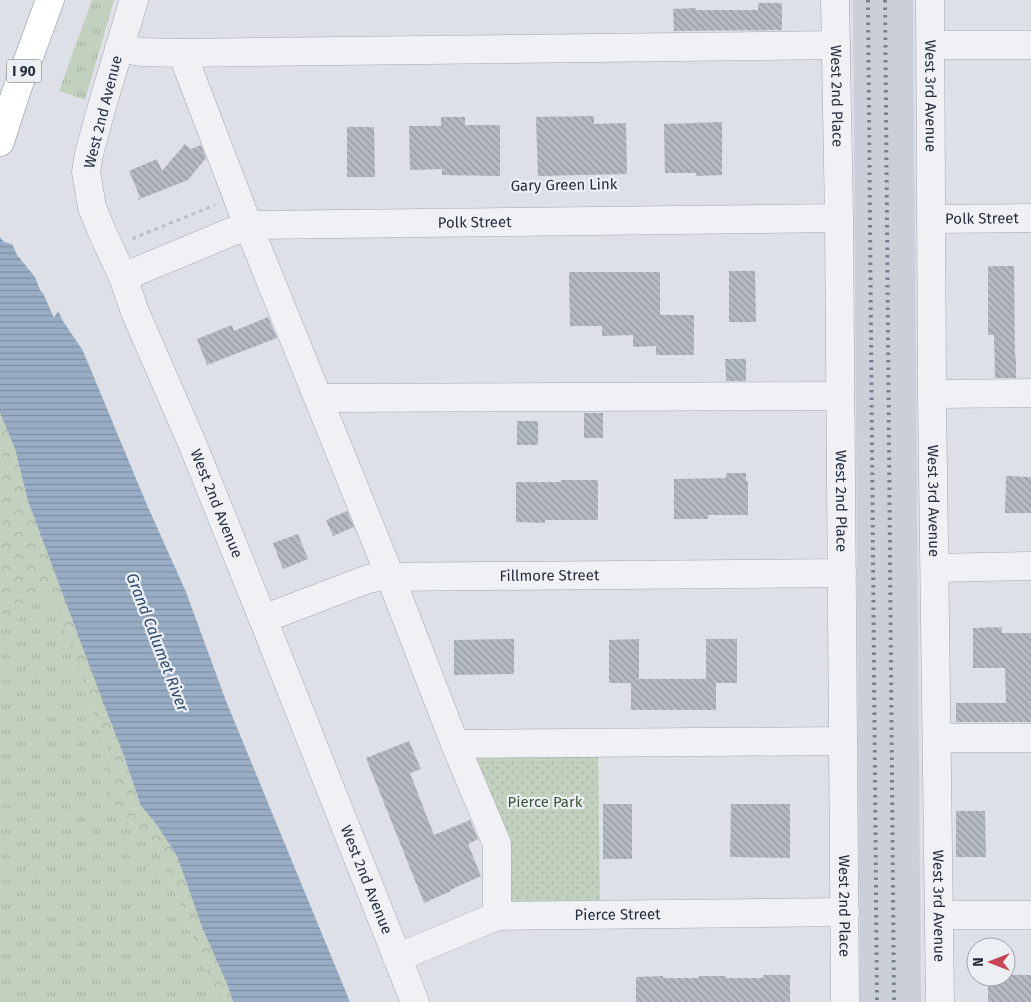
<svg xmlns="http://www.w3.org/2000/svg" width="1031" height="1002" viewBox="0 0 1031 1002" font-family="'Fira Sans',sans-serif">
<defs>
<pattern id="grass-tufts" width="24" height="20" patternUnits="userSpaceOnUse" patternTransform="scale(1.25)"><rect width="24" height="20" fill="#c2d0be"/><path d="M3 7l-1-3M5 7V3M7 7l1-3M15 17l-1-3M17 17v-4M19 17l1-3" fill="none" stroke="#a7b3a4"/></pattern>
<pattern id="forest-crowns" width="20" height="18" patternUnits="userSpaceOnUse" patternTransform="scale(1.25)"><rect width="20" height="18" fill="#c2d0be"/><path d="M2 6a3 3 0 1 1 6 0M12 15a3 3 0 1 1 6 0" fill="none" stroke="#a7b3a4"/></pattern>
<pattern id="park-dots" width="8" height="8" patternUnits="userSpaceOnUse" patternTransform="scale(1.25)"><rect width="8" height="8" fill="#c2d0be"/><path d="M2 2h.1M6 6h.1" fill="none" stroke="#a7b3a4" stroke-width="1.8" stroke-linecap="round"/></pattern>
<pattern id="water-rules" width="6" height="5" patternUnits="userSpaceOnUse" patternTransform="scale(1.25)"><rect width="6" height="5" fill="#99aec5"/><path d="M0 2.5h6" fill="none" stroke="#7d8ea1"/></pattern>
<pattern id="building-back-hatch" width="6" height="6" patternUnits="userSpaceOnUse" patternTransform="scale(1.25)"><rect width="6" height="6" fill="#b4b9c2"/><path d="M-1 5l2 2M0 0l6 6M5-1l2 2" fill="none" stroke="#92979f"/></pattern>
</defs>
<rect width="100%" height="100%" fill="#dde0e6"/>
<!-- built -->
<path fill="#cbcfd8" d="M 853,0 L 913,0 L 921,1002 L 860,1002 Z"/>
<!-- grass -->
<path fill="url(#grass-tufts)" d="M 92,0 L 114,0 L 85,100 L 59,91 Z
M 39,595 L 54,598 L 108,753 L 104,766 L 118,810 L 156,846 L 219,1002 L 0,1002 L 0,613 L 17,620 L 28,603 Z"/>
<!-- forest -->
<path fill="url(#forest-crowns)" d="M 0,413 L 15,449 L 28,501 L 124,756 L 141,806 L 157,825 L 177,856 L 202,927 L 227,984 L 233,1002 L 219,1002 L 156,846 L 118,810 L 106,785 L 104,766 L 108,753 L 54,599 L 39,595 L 28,603 L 17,620 L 0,613 Z"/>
<!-- park -->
<path fill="url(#park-dots)" d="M 598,749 L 600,905 L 502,905 L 468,750 Z"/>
<!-- water -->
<path fill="url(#water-rules)" d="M 0,237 L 4,242 L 12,244 L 17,255 L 35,277 L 40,290 L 43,293 L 54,318 L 58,311 L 63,321 L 83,351 L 147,505 L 186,592 L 226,701 L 350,1002 L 233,1002 L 227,984 L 202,927 L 177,856 L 157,825 L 141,806 L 124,756 L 103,702 L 28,501 L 15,449 L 0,413 Z"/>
<!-- building -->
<path fill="url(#building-back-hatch)" d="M 758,3 L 782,3 L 782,30 L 674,31 L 673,9 L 696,8 L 696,10 L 758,10 Z
M 594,116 L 594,124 L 626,123 L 627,174 L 538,176 L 536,117 Z
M 441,117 L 465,117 L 465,125 L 500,125 L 500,176 L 442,175 L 442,169 L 410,170 L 409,126 L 441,126 Z
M 722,122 L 722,175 L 696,176 L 696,173 L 665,173 L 664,124 Z
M 347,127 L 374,127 L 375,177 L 347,177 Z
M 185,144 L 191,149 L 201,145 L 206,158 L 188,180 L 137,200 L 140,197 L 129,171 L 157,159 L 162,171 Z
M 988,266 L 1014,266 L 1015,357 L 1016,357 L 1016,378 L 995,378 L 994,335 L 988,335 Z
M 729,271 L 755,271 L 756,322 L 729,322 Z
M 569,272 L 660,272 L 660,315 L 694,315 L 694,355 L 656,355 L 656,346 L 633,347 L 633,335 L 602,336 L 602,326 L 570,326 Z
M 268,317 L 277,338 L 207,365 L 197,339 L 232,325 L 234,331 Z
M 725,359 L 746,359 L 746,381 L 726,381 Z
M 584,413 L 603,413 L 603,438 L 584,438 Z
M 517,421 L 538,421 L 538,445 L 517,445 Z
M 726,473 L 746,473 L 746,481 L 748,481 L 748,515 L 708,515 L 708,519 L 674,519 L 674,479 L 726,478 Z
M 1006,476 L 1031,477 L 1031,513 L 1005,513 Z
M 561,480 L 598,480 L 598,520 L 545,520 L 545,523 L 516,522 L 516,482 L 561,482 Z
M 347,511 L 354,527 L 333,536 L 326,520 Z
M 298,534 L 308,559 L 283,569 L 273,543 Z
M 1002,627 L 1002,633 L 1031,633 L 1031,722 L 956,722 L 956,703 L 1006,703 L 1005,668 L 973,668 L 973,628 Z
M 514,639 L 514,674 L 454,675 L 454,640 Z
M 639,639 L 639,679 L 706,679 L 706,639 L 737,639 L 737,683 L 716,683 L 716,710 L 631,710 L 631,683 L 609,683 L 609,640 Z
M 409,741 L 421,769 L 410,773 L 434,835 L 470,820 L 478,839 L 468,844 L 481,876 L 450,890 L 451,891 L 424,903 L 366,758 Z
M 603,804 L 632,804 L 632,859 L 603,859 Z
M 731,804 L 790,804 L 790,858 L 730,857 Z
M 956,811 L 985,811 L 986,857 L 956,857 Z
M 763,975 L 790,975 L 790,1002 L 636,1002 L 636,977 L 663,976 L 663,978 L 699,978 L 699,976 L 726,976 L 726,978 L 763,978 Z
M 1006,975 L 1031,975 L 1031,1002 L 988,1002 L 988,982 L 997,982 L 997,977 L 1006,977 Z"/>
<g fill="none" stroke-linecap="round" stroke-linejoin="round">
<defs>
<g id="minor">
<path id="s1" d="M 134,0 L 102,106 L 89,154 L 86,172 L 92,207 L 103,234 L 123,277 L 135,312 L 192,443 L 263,619 L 415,1002"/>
<path id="s2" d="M 835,0 L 839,218 L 845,1002"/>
<path id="s3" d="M 930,0 L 932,394 L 940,1002"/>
<path d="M 931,45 L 1031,45"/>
<path d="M 119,48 L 141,52 L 182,53 L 248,225 L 390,576 L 455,744 L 497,844 L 497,916"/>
<path d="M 182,53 L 836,45"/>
<path id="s4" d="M 932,219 L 1031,218"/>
<path id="s5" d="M 123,277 L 248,225 L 839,218"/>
<path d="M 932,394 L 1031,393"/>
<path d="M 319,398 L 840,396"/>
<path d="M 935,568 L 1031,566"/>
<path id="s6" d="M 263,619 L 368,579 L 379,577 L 842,573"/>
<path d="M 937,738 L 1031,738"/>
<path d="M 455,744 L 843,741"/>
<path d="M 939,915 L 1031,915"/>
<path id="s7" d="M 397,958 L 497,916 L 845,912"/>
</g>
<path id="highway" d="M 0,142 L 15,95 L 50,0"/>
</defs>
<!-- minor casing -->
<use href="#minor" stroke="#a3a7b0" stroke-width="29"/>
<!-- highway casing -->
<use href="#highway" stroke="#858e9c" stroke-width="29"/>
<!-- path -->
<path stroke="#bbbec5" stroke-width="3" stroke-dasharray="4 4" stroke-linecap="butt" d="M 134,240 L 134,238 L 215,205"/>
<!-- minor -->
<use href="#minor" stroke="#eff1f5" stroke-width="28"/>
<!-- highway -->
<use href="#highway" stroke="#fff" stroke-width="28"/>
<!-- rail -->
<path stroke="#77808f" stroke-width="4" stroke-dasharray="2.5 5" stroke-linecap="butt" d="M 868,0 L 877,1002
M 885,0 L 894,1002"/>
</g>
<g text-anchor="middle" stroke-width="4.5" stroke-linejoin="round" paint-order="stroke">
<!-- shield labels -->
<rect fill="#eceff4" stroke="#626873" stroke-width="1" x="6.5" y="59.5" width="35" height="23" rx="4"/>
<g font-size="14" font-weight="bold" fill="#272e3c">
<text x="24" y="76">I 90</text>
</g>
<!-- street labels -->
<g font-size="15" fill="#272e3c" stroke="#eceff4">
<text dy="5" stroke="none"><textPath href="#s2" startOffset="96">West 2nd Place</textPath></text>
<text dy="5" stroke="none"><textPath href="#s3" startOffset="96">West 3rd Avenue</textPath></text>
<text transform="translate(103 112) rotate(-76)" y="5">West 2nd Avenue</text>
<text transform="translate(564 185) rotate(-1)" y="5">Gary Green Link</text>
<text dy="5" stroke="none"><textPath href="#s4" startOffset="50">Polk Street</textPath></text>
<text dy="5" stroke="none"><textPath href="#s5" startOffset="362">Polk Street</textPath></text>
<text dy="5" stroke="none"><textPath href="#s2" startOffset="501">West 2nd Place</textPath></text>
<text dy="5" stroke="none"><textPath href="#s3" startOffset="501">West 3rd Avenue</textPath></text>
<text dy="5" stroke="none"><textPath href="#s1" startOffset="536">West 2nd Avenue</textPath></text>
<text dy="5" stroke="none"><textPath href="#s6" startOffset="294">Fillmore Street</textPath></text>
<text dy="5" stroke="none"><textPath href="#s1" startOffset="941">West 2nd Avenue</textPath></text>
<text dy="5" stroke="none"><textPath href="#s2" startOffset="906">West 2nd Place</textPath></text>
<text dy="5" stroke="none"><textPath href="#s3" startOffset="906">West 3rd Avenue</textPath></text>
<text dy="5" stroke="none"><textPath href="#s7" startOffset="229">Pierce Street</textPath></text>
</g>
<!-- park labels -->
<g font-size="15" fill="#3b5735" stroke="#eceff4">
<text x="545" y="807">Pierce Park</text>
</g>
<!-- water labels -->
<g font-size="16" font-style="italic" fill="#334d6d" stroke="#eceff4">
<text transform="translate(158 642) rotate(69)" y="6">Grand Calumet River</text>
</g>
</g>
<!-- north arrow -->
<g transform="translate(991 962) rotate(270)"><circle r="24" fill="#eceff4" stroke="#9da2aa"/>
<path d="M0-4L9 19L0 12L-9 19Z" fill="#c74658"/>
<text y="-8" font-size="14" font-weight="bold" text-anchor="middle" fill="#272e3c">N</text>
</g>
</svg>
